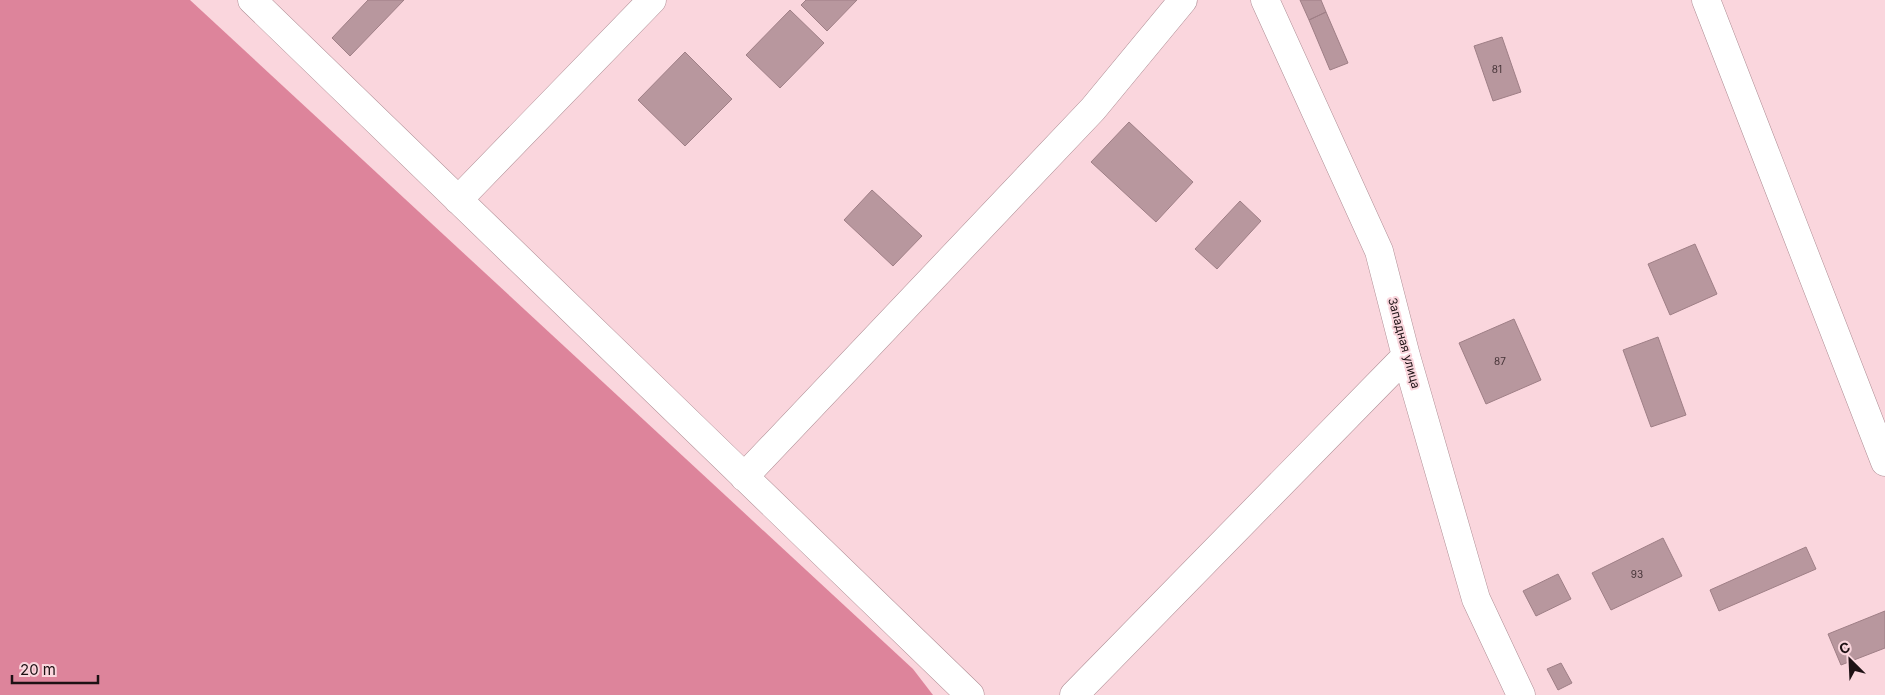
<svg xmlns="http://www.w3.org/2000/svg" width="1885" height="695" viewBox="0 0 1885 695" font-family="Inter,sans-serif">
<rect width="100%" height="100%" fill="#fad6dd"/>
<!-- forest -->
<path fill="#dd849b" d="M 0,0 L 190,0 L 913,669 L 933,695 L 0,695 Z"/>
<!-- building -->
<path fill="#b8979e" stroke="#9f7f86" d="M 368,0 L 404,0 L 350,56 L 332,38 Z
M 806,0 L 857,0 L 827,31 L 801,5 Z
M 1300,0 L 1321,0 L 1326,12 L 1309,20 Z
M 790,10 L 824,43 L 780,88 L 746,55 Z
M 1326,12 L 1348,63 L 1330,70 L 1309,20 Z
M 1502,37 L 1521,92 L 1493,101 L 1474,46 Z
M 685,52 L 732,99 L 685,146 L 638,100 Z
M 1129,122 L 1193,182 L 1156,222 L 1091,162 Z
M 872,190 L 922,236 L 893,266 L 844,220 Z
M 1240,201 L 1261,221 L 1217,269 L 1195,249 Z
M 1695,244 L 1717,294 L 1670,315 L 1648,264 Z
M 1514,319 L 1541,380 L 1486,404 L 1459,343 Z
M 1658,337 L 1686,415 L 1651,427 L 1623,350 Z
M 1663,538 L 1682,576 L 1611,610 L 1592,573 Z
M 1806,547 L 1816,569 L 1719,611 L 1710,590 Z
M 1558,574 L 1571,599 L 1536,616 L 1523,591 Z
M 1885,611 L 1885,648 L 1841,665 L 1828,634 Z
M 1561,663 L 1572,683 L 1558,690 L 1547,669 Z"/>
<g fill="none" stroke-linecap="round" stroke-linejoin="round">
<defs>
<path id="minor" d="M 252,0 L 970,695
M 1265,0 L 1379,251 L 1406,356 L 1476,599 L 1521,695
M 1706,0 L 1885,462
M 458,200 L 652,0
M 744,477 L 1093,109 L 1183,0
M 1074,695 L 1406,356"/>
</defs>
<!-- minor casing -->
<use href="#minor" stroke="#ae8d94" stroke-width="29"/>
<!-- minor -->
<use href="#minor" stroke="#fff" stroke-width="28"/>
</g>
<g text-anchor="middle" stroke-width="4" stroke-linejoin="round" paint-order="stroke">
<!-- number labels -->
<g font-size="10" fill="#443236">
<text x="1497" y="73">81</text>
<text x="1500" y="365">87</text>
<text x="1637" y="578">93</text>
</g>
<!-- street labels -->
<g font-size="12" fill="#1d1114" stroke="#fad6dd">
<text transform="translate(1404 343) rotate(75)" y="4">Западная улица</text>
</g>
</g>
<!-- north arrow -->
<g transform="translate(1850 660) rotate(336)" stroke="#fad6dd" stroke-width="4" paint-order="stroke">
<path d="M0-4L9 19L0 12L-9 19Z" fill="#1d1114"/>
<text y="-8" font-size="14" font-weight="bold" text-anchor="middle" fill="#1d1114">С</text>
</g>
<!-- scale -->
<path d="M12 675v8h86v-8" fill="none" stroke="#1d1114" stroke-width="2.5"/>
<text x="20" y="675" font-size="15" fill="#1d1114" stroke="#fad6dd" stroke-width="4" paint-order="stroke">20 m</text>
</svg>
